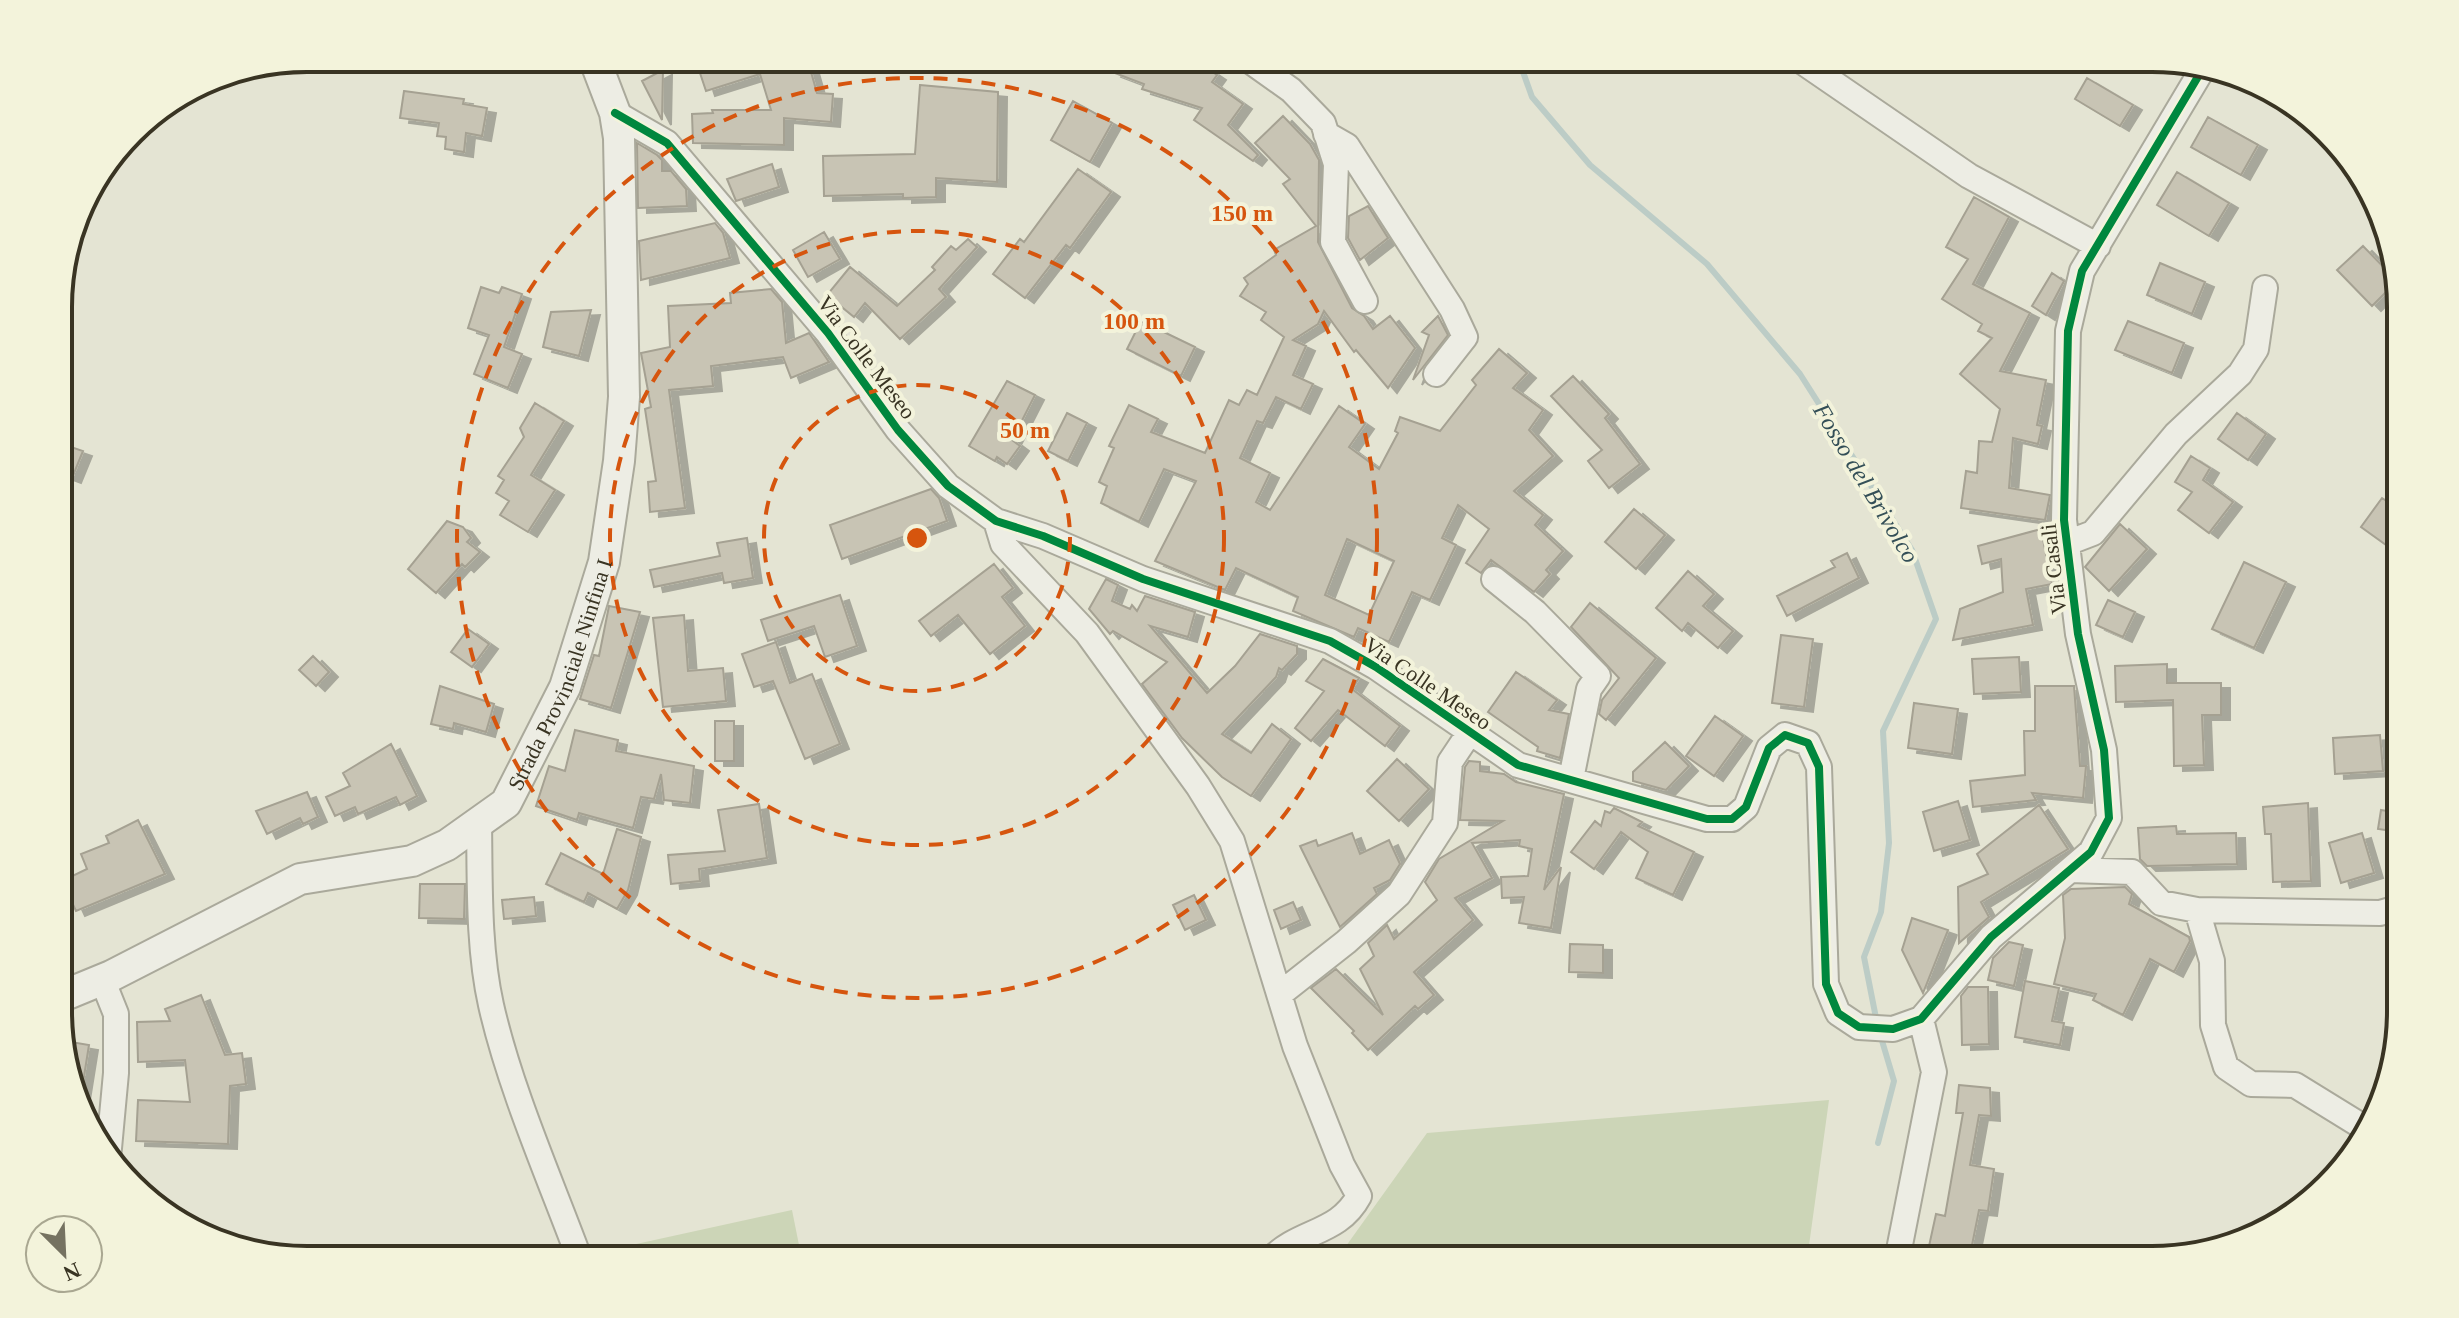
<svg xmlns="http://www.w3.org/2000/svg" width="2459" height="1318" viewBox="0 0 2459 1318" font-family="Georgia,serif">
<defs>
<filter id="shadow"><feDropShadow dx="9" dy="5" stdDeviation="0" flood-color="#0004"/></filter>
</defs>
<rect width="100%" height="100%" fill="#e4e4d3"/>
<!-- green -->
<path fill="#ccd5b7" d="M 1829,1100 L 1807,1260 L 1336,1260 L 1427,1133 Z
M 792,1210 L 802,1260 L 620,1260 L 618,1248 Z"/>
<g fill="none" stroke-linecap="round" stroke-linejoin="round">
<!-- stream -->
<path stroke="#bcccc6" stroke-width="6" d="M 1518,58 L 1532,97 L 1590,165 L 1707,264 L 1800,374 L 1912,550 L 1936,619 L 1883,731 L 1889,843 L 1881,912 L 1864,957 L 1877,1023
M 1878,1143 L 1894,1081 L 1880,1034"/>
</g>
<!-- building -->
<path fill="#c8c4b4" stroke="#a5a192" stroke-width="2" fill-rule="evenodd" filter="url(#shadow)" d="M 695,58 L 807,58 L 817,93 L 833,94 L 831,122 L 784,118 L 784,145 L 693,143 L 692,114 L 713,113 L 712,110 L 771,110 L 760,74 L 706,91 Z
M 1117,58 L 1192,58 L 1217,75 L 1212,82 L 1243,104 L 1228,125 L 1258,155 L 1253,161 L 1194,120 L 1202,108 L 1142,89 L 1144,84 L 1112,72 Z
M 663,70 L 662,120 L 642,81 Z
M 2087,78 L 2133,105 L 2120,126 L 2075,99 Z
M 920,85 L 998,92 L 997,182 L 936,178 L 936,197 L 903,198 L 903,194 L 824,196 L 823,156 L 915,154 Z
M 404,91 L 464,99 L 463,104 L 487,108 L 482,136 L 466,133 L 464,152 L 445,149 L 446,137 L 437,136 L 439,123 L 400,118 Z
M 1073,101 L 1112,123 L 1090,162 L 1051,140 Z
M 1283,116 L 1310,144 L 1319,160 L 1318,242 L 1352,308 L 1364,316 L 1373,329 L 1390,316 L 1415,348 L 1388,388 L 1356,350 L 1354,352 L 1324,311 L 1318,324 L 1293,340 L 1306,346 L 1293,375 L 1313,384 L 1301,409 L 1276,397 L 1263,423 L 1257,421 L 1240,458 L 1270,473 L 1256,502 L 1270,510 L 1339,406 L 1365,424 L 1349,447 L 1379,469 L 1398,433 L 1395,431 L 1400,417 L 1440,431 L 1476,385 L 1472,380 L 1499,349 L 1527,373 L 1513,388 L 1543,410 L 1529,430 L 1553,456 L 1514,491 L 1543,515 L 1535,525 L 1563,551 L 1546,570 L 1550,574 L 1534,592 L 1491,560 L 1481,573 L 1466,563 L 1489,529 L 1458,505 L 1442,538 L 1456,545 L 1430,600 L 1412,592 L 1389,642 L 1358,628 L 1354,637 L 1293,611 L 1298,597 L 1236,568 L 1225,590 L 1155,561 L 1196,481 L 1164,469 L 1139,522 L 1101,503 L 1107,486 L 1099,482 L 1114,448 L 1109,446 L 1129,405 L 1158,419 L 1151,432 L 1205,453 L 1229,400 L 1239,405 L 1247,390 L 1257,395 L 1284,337 L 1261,320 L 1266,312 L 1240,296 L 1248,284 L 1244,278 L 1276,255 L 1274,250 L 1316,226 L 1283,184 L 1290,179 L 1255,143 ZM 1347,539 L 1394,561 L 1369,615 L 1325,595 Z
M 2208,117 L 2258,145 L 2241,175 L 2191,147 Z
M 637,143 L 657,155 L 662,160 L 662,171 L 671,171 L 686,189 L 687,206 L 638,208 Z
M 772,164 L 779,187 L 736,201 L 727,179 Z
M 1078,169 L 1111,192 L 1070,248 L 1066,245 L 1025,298 L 993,274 L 1020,239 L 1024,242 Z
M 2177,172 L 2229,203 L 2209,236 L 2157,205 Z
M 1974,197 L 2009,217 L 1973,284 L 2030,313 L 2000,371 L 2046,380 L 2037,425 L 2042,426 L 2038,444 L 2013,438 L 2009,488 L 2050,495 L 2045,520 L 1961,508 L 1966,471 L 1977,473 L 1979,441 L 1992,442 L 2000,409 L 1960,374 L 1992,338 L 1978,331 L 1982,324 L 1942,299 L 1968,259 L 1946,247 Z
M 1368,206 L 1388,238 L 1360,260 L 1348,238 L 1349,216 Z
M 715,223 L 723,233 L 730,258 L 641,280 L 639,241 Z
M 824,232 L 840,259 L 808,277 L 793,250 Z
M 968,239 L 977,247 L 939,289 L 946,297 L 900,339 L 865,303 L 854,317 L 827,295 L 850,267 L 897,306 L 935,270 L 932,267 L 951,246 L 956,250 Z
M 2363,246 L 2397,281 L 2372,306 L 2337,270 Z
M 2160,263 L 2205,282 L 2192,314 L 2147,295 Z
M 2052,273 L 2064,281 L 2046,315 L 2032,306 Z
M 481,287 L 499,293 L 502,287 L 522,294 L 504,347 L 522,354 L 508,388 L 474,374 L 489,335 L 468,328 Z
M 771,289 L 782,302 L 786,343 L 809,333 L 829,362 L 791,378 L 783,357 L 711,366 L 713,386 L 669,390 L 685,508 L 650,512 L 648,482 L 656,481 L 645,409 L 651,407 L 641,353 L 670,347 L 668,306 L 731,303 L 730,293 Z
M 591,310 L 579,356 L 543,347 L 551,312 Z
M 1438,316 L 1448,335 L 1413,380 L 1429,335 L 1422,332 Z
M 1141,321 L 1195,347 L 1181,376 L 1127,349 Z
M 2128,321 L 2184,343 L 2172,373 L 2115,350 Z
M 1573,376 L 1609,414 L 1605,418 L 1640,464 L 1609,488 L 1588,461 L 1602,450 L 1551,396 Z
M 1007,381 L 1035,395 L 1012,440 L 1020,446 L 1007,464 L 997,457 L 995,461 L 969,446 Z
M 535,403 L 564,421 L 531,475 L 555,490 L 528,532 L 500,515 L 509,501 L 496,493 L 504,480 L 498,476 L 524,437 L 520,428 Z
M 1067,413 L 1087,423 L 1068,461 L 1048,451 Z
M 2237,413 L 2266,434 L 2248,460 L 2218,439 Z
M 59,443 L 83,451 L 72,478 L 59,473 Z
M 2191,456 L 2210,468 L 2203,480 L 2233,502 L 2209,533 L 2178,510 L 2192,492 L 2175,482 Z
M 931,489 L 939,498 L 947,521 L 842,559 L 830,525 Z
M 2382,498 L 2400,510 L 2400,555 L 2361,527 Z
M 1634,509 L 1665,535 L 1636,569 L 1605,542 Z
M 447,521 L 463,527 L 471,538 L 467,542 L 480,552 L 465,567 L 462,564 L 436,593 L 408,569 Z
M 2120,524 L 2147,549 L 2109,591 L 2085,567 Z
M 2041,529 L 2052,584 L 2026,589 L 2033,625 L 1953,640 L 1960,609 L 2003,592 L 2001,559 L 1982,564 L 1978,546 Z
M 747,538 L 753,578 L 724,583 L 722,573 L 654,587 L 650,570 L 720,556 L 717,543 Z
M 1847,553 L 1859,578 L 1787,616 L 1777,596 L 1835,567 L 1831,561 Z
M 2244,562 L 2286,582 L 2254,648 L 2212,629 Z
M 994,564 L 1013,588 L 1002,597 L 1025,626 L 990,654 L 958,615 L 931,636 L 919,621 Z
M 1688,571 L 1714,594 L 1703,606 L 1733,631 L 1718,648 L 1688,623 L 1682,631 L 1656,608 Z
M 1106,579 L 1118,585 L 1112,601 L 1130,609 L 1132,605 L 1137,611 L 1145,596 L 1195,612 L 1188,637 L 1150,626 L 1207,693 L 1235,666 L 1260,634 L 1297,646 L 1297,654 L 1282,670 L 1279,668 L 1276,677 L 1222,734 L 1251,753 L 1272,724 L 1291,739 L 1251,796 L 1222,777 L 1182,738 L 1142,684 L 1167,662 L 1113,631 L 1110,634 L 1089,609 Z
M 840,595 L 857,646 L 825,657 L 814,626 L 768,641 L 761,620 Z
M 2108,600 L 2135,612 L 2123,637 L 2096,625 Z
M 1590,603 L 1656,658 L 1606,720 L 1599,714 L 1602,700 L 1619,678 L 1571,627 Z
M 609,606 L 640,612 L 611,708 L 580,699 L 594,655 L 599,656 Z
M 684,615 L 688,671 L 723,668 L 726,701 L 663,707 L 653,618 Z
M 468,629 L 489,644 L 472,667 L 451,652 Z
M 1781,635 L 1813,639 L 1804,707 L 1772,703 Z
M 776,642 L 790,683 L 812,674 L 840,744 L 805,759 L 773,681 L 754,687 L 742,654 Z
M 313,656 L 329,672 L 316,686 L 299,670 Z
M 2019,657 L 2021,692 L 1974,694 L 1972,659 Z
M 1323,659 L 1359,678 L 1352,689 L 1400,726 L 1385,746 L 1338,710 L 1311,741 L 1295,728 L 1324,691 L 1306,681 Z
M 2167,664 L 2167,683 L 2221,683 L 2221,715 L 2202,715 L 2204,765 L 2174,766 L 2173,700 L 2116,702 L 2115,666 Z
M 1516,672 L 1557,700 L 1549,710 L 1569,714 L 1560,758 L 1537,751 L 1538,747 L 1488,712 Z
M 440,686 L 494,704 L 486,732 L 454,723 L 453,729 L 431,724 Z
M 2035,686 L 2074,686 L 2080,766 L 2086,766 L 2083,798 L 2032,793 L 2036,800 L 1973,807 L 1970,781 L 2025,775 L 2024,731 L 2035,731 Z
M 1914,703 L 1958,709 L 1952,754 L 1908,748 Z
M 1715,716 L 1743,736 L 1714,776 L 1686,756 Z
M 715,721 L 734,721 L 734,761 L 715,761 Z
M 575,730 L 618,740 L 616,751 L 694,766 L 690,803 L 664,800 L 661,774 L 654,799 L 641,797 L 633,828 L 579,813 L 577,820 L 536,806 L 549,766 L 565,771 Z
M 2380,735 L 2383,771 L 2335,774 L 2333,738 Z
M 1665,742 L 1689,766 L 1666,790 L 1633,781 L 1633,772 Z
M 391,744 L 417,796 L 400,805 L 396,797 L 358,814 L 355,807 L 335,816 L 326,797 L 350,786 L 343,773 Z
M 1397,759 L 1429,789 L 1399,821 L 1367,791 Z
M 1469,761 L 1480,762 L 1480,771 L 1504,774 L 1516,782 L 1564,794 L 1544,890 L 1561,867 L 1551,928 L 1519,923 L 1524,897 L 1502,898 L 1501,877 L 1528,876 L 1532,849 L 1519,846 L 1520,840 L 1472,843 L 1492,878 L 1455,898 L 1473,920 L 1414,972 L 1434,995 L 1418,1009 L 1415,1006 L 1368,1050 L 1352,1033 L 1354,1031 L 1311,988 L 1336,969 L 1383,1015 L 1360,969 L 1374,956 L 1368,943 L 1387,925 L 1394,939 L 1437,900 L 1425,882 L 1439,859 L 1503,821 L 1460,820 L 1465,767 Z
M 307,792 L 318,817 L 303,824 L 300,818 L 267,834 L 256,811 Z
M 1958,801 L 1970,840 L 1934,851 L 1923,812 Z
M 2308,803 L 2311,881 L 2273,882 L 2271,834 L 2265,834 L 2263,807 Z
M 759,804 L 767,858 L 699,869 L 700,881 L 671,884 L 668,855 L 725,851 L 718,810 Z
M 2039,805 L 2068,849 L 1981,902 L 1989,917 L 1959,943 L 1958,887 L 1988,874 L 1977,854 Z
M 1614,808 L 1642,822 L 1638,826 L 1694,852 L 1673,895 L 1636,878 L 1648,852 L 1621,832 L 1594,869 L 1571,852 L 1595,821 L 1601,826 L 1605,811 L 1610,813 Z
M 2381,810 L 2400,813 L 2400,832 L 2378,829 Z
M 138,820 L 165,874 L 76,911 L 62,881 L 87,869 L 81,854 L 109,843 L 106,836 Z
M 2176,826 L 2177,834 L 2236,833 L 2237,864 L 2147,866 L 2140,859 L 2138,828 Z
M 617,829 L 641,837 L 628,890 L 617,909 L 588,893 L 584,902 L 546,884 L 561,853 L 603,874 Z
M 1352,833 L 1360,854 L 1389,840 L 1400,864 L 1390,880 L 1374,888 L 1377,894 L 1340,927 L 1300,846 L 1316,840 L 1318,846 Z
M 2362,833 L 2374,873 L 2341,883 L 2329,843 Z
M 420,884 L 465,884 L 464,919 L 419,918 Z
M 2125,887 L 2132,894 L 2129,904 L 2189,937 L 2190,941 L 2174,972 L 2150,959 L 2123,1015 L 2093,1000 L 2096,994 L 2054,984 L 2065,938 L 2063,895 L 2071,889 Z
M 1194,895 L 1206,920 L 1185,930 L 1173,905 Z
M 534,897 L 536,916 L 504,919 L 502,900 Z
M 1293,902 L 1301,920 L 1281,929 L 1274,910 Z
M 1912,918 L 1948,930 L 1923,993 L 1902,950 Z
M 2009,942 L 2023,945 L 2014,986 L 1988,980 L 1993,958 Z
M 1570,944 L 1603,945 L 1603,973 L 1569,972 Z
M 2025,981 L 2059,988 L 2052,1021 L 2064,1023 L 2060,1045 L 2015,1037 Z
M 1968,987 L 1988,987 L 1989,1044 L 1962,1045 L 1961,996 Z
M 201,995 L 225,1055 L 242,1053 L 246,1084 L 230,1086 L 228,1144 L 136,1141 L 138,1100 L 190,1102 L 185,1060 L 138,1062 L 137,1022 L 170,1021 L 165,1009 Z
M 65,1041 L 89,1045 L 81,1095 L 63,1052 Z
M 1959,1085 L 1990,1088 L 1991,1116 L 1979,1115 L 1970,1165 L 1994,1169 L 1988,1211 L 1979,1210 L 1969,1260 L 1926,1260 L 1936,1214 L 1945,1216 L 1963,1113 L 1956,1113 Z"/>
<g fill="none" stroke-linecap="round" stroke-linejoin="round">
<defs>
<path id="minor" d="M 1246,58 L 1291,90 L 1323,123 L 1336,164 L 1333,242 L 1365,301
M 1797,58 L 1969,176 L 2098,246
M 615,113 L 667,143 L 828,333 L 898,430 L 948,486 L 996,521 L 1043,536 L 1143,579 L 1330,641 L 1376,667 L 1518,765 L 1707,819 L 1732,819 L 1746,807 L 1769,748 L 1785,735 L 1808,743 L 1819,767 L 1826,984 L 1838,1013 L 1859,1027 L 1893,1029 L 1921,1019 L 1991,937 L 2091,852 L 2109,818 L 2104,750 L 2078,634 L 2064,520 L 2068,331 L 2082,271 L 2202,70
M 1326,134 L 1347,146 L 1452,309 L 1465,337 L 1436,374
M 996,521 L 1003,544 L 1087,633 L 1198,786 L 1232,841 L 1295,1046 L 1342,1165 L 1359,1196 C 1338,1235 1300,1229 1270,1260
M 2067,543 L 2093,533 L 2176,434 L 2240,374 L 2256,349 L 2265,288
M 1494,579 L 1535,612 L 1598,676 L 1589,689 L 1571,779
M 479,822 C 480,881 478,947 491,1005 C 510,1089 550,1179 580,1260
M 2070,870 L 2132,872 L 2161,903 L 2197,910 L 2380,913 L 2401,907
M 2197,910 L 2212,961 L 2213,1025 L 2226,1067 L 2251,1084 L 2295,1085 L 2368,1130
M 102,979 L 116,1014 L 116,1073 L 108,1159
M 1280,994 L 1346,942 L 1399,894 L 1445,823 L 1450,762 L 1470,732
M 1897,1260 L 1934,1072 L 1921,1019"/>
<g id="tertiary">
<path id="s1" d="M 60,997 L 111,976 L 300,879 L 412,861 L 447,845 L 506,803 L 565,687 L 604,562 L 619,461 L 624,397 L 619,138 L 615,113 L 594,58"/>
</g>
</defs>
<!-- minor casing -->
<use href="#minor" stroke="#aaa99b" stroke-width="28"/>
<!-- tertiary casing -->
<use href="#tertiary" stroke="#aaa99b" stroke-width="34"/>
<!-- minor -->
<use href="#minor" stroke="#edede4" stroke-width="24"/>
<!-- tertiary -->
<use href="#tertiary" stroke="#edede4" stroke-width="30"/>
<defs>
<path id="cycleway" d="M 615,113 L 667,143 L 828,333 L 898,430 L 948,486 L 996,521 L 1043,536 L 1143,579 L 1330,641 L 1376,667 L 1518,765 L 1707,819 L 1732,819 L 1746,807 L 1769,748 L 1785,735 L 1808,743 L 1819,767 L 1826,984 L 1838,1013 L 1859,1027 L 1893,1029 L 1921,1019 L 1991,937 L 2091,852 L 2109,818 L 2104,750 L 2078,634 L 2064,520 L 2068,331 L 2082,271 L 2202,70"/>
</defs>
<!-- cycleway casing -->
<use href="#cycleway" stroke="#f3f3db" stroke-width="13"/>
<!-- cycleway -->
<use href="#cycleway" stroke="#00873e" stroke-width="8"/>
</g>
<!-- distance rings -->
<g fill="none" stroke="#d6550e" stroke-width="4" stroke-dasharray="14 10">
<circle cx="917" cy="538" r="153"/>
<circle cx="917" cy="538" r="307"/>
<circle cx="917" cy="538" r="460"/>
</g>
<g text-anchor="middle" stroke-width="8" stroke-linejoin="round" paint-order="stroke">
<!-- street labels -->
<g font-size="22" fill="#393423" stroke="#f3f3db">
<text transform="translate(867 357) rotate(53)" y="8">Via Colle Meseo</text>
<text transform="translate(2053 569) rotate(-97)" y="8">Via Casali</text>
<text dy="8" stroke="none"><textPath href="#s1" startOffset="632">Strada Provinciale Ninfina I</textPath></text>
<text transform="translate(1428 683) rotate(34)" y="8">Via Colle Meseo</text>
</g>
<!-- water labels -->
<g font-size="24" font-style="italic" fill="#344f57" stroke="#f3f3db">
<text transform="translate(1866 483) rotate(59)" y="8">Fosso del Brivolco</text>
</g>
</g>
<!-- crop -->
<path d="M0 0H2459V1318H0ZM307 72H2152A235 235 0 0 1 2387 307V1011A235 235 0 0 1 2152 1246H307A235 235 0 0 1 72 1011V307A235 235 0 0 1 307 72Z" fill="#f3f3db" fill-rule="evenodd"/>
<path fill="none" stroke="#393423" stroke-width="4" d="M307 72H2152A235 235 0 0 1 2387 307V1011A235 235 0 0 1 2152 1246H307A235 235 0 0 1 72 1011V307A235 235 0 0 1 307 72Z"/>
<circle cx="917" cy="538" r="12" fill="#d6550e" stroke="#f3f3db" stroke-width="4"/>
<g font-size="24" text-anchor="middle" font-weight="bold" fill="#d6550e" stroke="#f3f3db" stroke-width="8" stroke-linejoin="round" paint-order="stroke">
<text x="1242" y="221">150 m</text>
<text x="1134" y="329">100 m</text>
<text x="1025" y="438">50 m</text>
</g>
<!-- north arrow -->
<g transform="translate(64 1254) rotate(156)"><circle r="38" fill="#f3f3db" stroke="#a9a791" stroke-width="2"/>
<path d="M0-6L14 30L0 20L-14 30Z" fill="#757261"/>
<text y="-12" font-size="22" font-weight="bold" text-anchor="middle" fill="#393423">N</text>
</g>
</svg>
